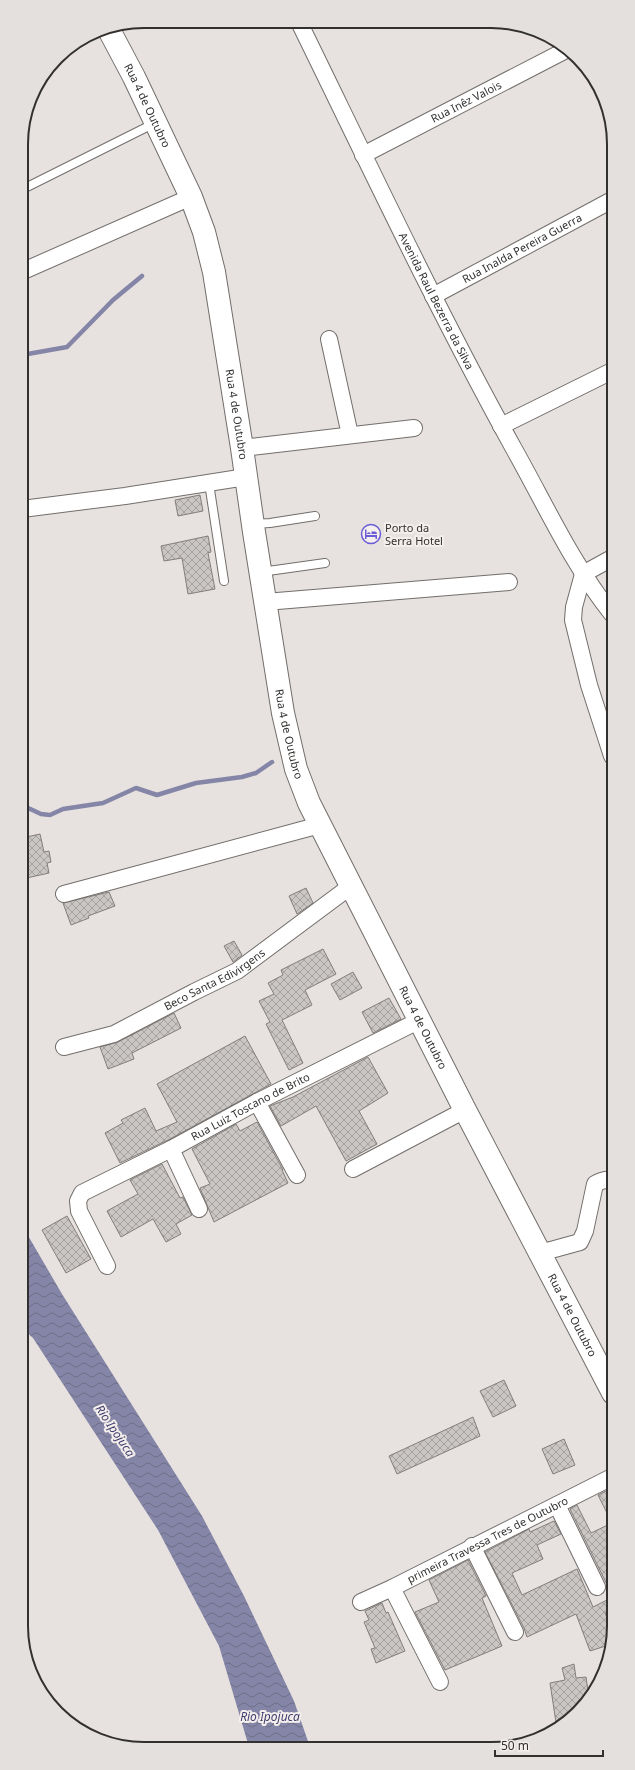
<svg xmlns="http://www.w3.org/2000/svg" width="635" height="1770" viewBox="0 0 635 1770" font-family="'Noto Sans',sans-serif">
<defs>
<pattern id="water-waves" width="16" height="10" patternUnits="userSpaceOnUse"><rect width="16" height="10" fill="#8586a7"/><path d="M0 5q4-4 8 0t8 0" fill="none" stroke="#6d6e88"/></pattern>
<pattern id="building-cross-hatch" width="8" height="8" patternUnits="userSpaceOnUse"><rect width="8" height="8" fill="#cac6c3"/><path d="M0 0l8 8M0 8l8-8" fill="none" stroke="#a5a19f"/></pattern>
</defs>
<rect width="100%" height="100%" fill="#e7e2df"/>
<!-- water -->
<path fill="url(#water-waves)" d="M 23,1227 L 62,1294 L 202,1516 L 244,1596 L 294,1701 L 310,1747 L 249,1747 L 219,1646 L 158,1530 L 33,1338 L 23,1329 Z"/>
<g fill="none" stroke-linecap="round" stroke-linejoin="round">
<!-- stream -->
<path stroke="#8586a7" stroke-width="4.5" d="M 22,355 L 67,347 L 113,300 L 142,276
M 22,808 L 26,807 L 41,814 L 50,815 L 63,809 L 103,803 L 136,788 L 157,795 L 196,783 L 242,777 L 256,773 L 272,762"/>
</g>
<!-- building -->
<path fill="url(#building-cross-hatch)" stroke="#837e7b" d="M 200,495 L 203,511 L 178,516 L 175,500 Z
M 208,536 L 211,552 L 208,553 L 215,589 L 188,594 L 182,558 L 164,561 L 161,546 Z
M 40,834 L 44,852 L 49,851 L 51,862 L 47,863 L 49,873 L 22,879 L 22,838 Z
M 306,888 L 313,903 L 297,914 L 289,896 Z
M 109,892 L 115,906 L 88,916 L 89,918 L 71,925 L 63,903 Z
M 234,941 L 242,955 L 233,962 L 224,946 Z
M 323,949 L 336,974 L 305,990 L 312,1005 L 282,1020 L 303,1063 L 289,1070 L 266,1024 L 270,1022 L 259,1001 L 274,994 L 268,983 L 283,975 L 281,970 Z
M 353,972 L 362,988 L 340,1000 L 331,984 Z
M 389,998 L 401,1019 L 373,1033 L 362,1012 Z
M 174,1013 L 181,1028 L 132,1053 L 134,1059 L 108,1069 L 100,1047 L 118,1042 Z
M 245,1036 L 271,1084 L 170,1139 L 120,1163 L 105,1133 L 123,1123 L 121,1120 L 145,1108 L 156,1131 L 177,1122 L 157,1084 Z
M 368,1057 L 388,1093 L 359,1111 L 377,1144 L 346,1161 L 316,1106 L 281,1126 L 270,1106 L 293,1097 Z
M 257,1122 L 283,1170 L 282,1170 L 288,1183 L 214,1222 L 200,1188 L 210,1184 L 192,1149 L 236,1124 L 240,1131 Z
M 162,1164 L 180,1198 L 183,1197 L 192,1215 L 176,1224 L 181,1234 L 166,1242 L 153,1219 L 121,1237 L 107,1211 L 138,1194 L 130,1180 Z
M 67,1216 L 91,1259 L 66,1273 L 42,1230 Z
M 504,1380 L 516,1406 L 493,1417 L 480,1391 Z
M 473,1417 L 480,1436 L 397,1474 L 389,1456 Z
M 564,1439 L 575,1465 L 553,1474 L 542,1449 Z
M 614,1487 L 614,1609 L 605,1613 L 614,1634 L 612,1644 L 590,1651 L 576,1614 L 527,1637 L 524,1628 L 485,1552 L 529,1529 L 530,1532 L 554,1521 L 561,1534 L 537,1545 L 543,1559 L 512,1573 L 522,1595 L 577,1569 L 593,1607 L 613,1597 L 570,1509 L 577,1505 L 591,1533 L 612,1523 L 598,1495 Z
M 468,1560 L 486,1596 L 482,1598 L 502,1646 L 445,1670 L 415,1612 L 439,1602 L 429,1580 Z
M 382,1603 L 386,1613 L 388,1612 L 405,1651 L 376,1663 L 371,1649 L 375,1648 L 364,1622 L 369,1620 L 365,1611 Z
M 574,1664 L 576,1678 L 586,1677 L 589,1698 L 584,1707 L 557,1729 L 550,1683 L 565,1680 L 562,1668 Z"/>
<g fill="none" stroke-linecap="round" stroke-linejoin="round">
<defs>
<path id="lane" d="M 21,190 L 155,123
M 209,483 L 224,581
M 253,524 L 270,523 L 315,516
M 261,572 L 325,563"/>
<g id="street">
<path id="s1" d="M 299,22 C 369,165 437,310 514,449 C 545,504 572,564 612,614"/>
<path id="s2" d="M 363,155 L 568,49"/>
<path d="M 21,272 L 191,197"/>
<path id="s3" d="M 433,296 L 612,200"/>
<path d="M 329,339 L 350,435"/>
<path d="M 501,426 L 612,371"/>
<path d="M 242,448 L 414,428"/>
<path d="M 22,509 L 125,496 L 246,477"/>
<path d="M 583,574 L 574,607 L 573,620 L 589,685 L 612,756"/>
<path d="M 583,574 L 612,558"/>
<path d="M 265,602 L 509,582"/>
<path d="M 64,894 L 320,825"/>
<path id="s4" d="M 64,1047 L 114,1034 L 194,992 L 237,971 L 351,886"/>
<path d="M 257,1102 L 297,1175"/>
<path d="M 171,1149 L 199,1209"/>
<path d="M 353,1169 L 465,1110"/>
<path d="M 540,1253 L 580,1242 L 585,1231 L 595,1184 C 601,1180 606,1179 613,1180"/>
<path id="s5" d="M 107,1266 L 79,1211 L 78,1201 L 82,1193 L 171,1149 L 257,1102 L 420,1020"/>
<path d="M 557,1505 L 597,1587"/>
<path d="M 472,1546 L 515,1632"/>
<path d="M 392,1588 L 440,1682"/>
<path id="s6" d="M 361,1602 L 392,1588 L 614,1476"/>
</g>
<g id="secondary">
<path id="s7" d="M 108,28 L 134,77 L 191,197 L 204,232 L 214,272 L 242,448 L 254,532 L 283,713 L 296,769 L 309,803 L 342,868 L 465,1110 L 613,1393"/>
</g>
</defs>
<!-- lane casing -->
<use href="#lane" stroke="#726e6b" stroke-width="10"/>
<!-- street casing -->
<use href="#street" stroke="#726e6b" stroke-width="18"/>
<!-- secondary casing -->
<use href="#secondary" stroke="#726e6b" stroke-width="24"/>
<!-- lane -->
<use href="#lane" stroke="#fff" stroke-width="8"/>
<!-- street -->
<use href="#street" stroke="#fff" stroke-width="16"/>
<!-- secondary -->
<use href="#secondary" stroke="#fff" stroke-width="22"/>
</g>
<!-- icons -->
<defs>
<symbol id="hotel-ring" viewBox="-11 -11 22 22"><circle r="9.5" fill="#f4efec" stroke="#6a5dd7" stroke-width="1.5"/><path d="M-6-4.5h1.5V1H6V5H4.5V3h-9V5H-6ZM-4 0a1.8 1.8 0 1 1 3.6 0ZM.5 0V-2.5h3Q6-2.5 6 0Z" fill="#6a5dd7"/></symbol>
</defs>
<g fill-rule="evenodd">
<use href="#hotel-ring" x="360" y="523" width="22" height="22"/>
</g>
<g text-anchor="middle" stroke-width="4" stroke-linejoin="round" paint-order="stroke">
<!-- street labels -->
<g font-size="11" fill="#32312f" stroke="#f4efec">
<text dy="4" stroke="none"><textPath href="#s2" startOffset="116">Rua Inêz Valois</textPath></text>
<text dy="4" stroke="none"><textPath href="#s7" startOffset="87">Rua 4 de Outubro</textPath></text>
<text dy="4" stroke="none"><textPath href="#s3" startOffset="101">Rua Inalda Pereira Guerra</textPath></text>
<text dy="4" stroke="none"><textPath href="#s1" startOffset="311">Avenida Raul Bezerra da Silva</textPath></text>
<text dy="4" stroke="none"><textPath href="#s7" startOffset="411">Rua 4 de Outubro</textPath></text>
<text dy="4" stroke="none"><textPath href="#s7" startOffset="735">Rua 4 de Outubro</textPath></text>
<text dy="4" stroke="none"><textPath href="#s4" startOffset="166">Beco Santa Edivirgens</textPath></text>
<text dy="4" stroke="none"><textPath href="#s7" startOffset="1059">Rua 4 de Outubro</textPath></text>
<text dy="4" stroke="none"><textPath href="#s5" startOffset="270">Rua Luiz Toscano de Brito</textPath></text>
<text dy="4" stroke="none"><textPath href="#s7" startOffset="1383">Rua 4 de Outubro</textPath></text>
<text dy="4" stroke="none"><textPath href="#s6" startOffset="141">primeira Travessa Tres de Outubro</textPath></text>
</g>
<!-- poi labels -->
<g font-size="11" fill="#32312f" stroke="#f4efec" text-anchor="start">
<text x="385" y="532">Porto da<tspan x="385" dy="13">Serra Hotel</tspan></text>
</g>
<!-- water labels -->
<g font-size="12" font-style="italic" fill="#403e6e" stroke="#f4efec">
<text transform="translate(115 1431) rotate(56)" y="4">Rio Ipojuca</text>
<text x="270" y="1721">Rio Ipojuca</text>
</g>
</g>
<!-- crop -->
<path d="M0 0H635V1770H0ZM144 28H491A116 116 0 0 1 607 144V1626A116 116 0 0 1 491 1742H144A116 116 0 0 1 28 1626V144A116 116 0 0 1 144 28Z" fill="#e4e0dd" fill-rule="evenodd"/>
<path fill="none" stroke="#32312f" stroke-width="2" d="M144 28H491A116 116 0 0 1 607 144V1626A116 116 0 0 1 491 1742H144A116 116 0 0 1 28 1626V144A116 116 0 0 1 144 28Z"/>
<!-- scale -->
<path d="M495 1750v6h108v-6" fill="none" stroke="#32312f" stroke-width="2"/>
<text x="501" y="1750" font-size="12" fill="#32312f" stroke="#f4efec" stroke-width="3" paint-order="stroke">50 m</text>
</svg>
